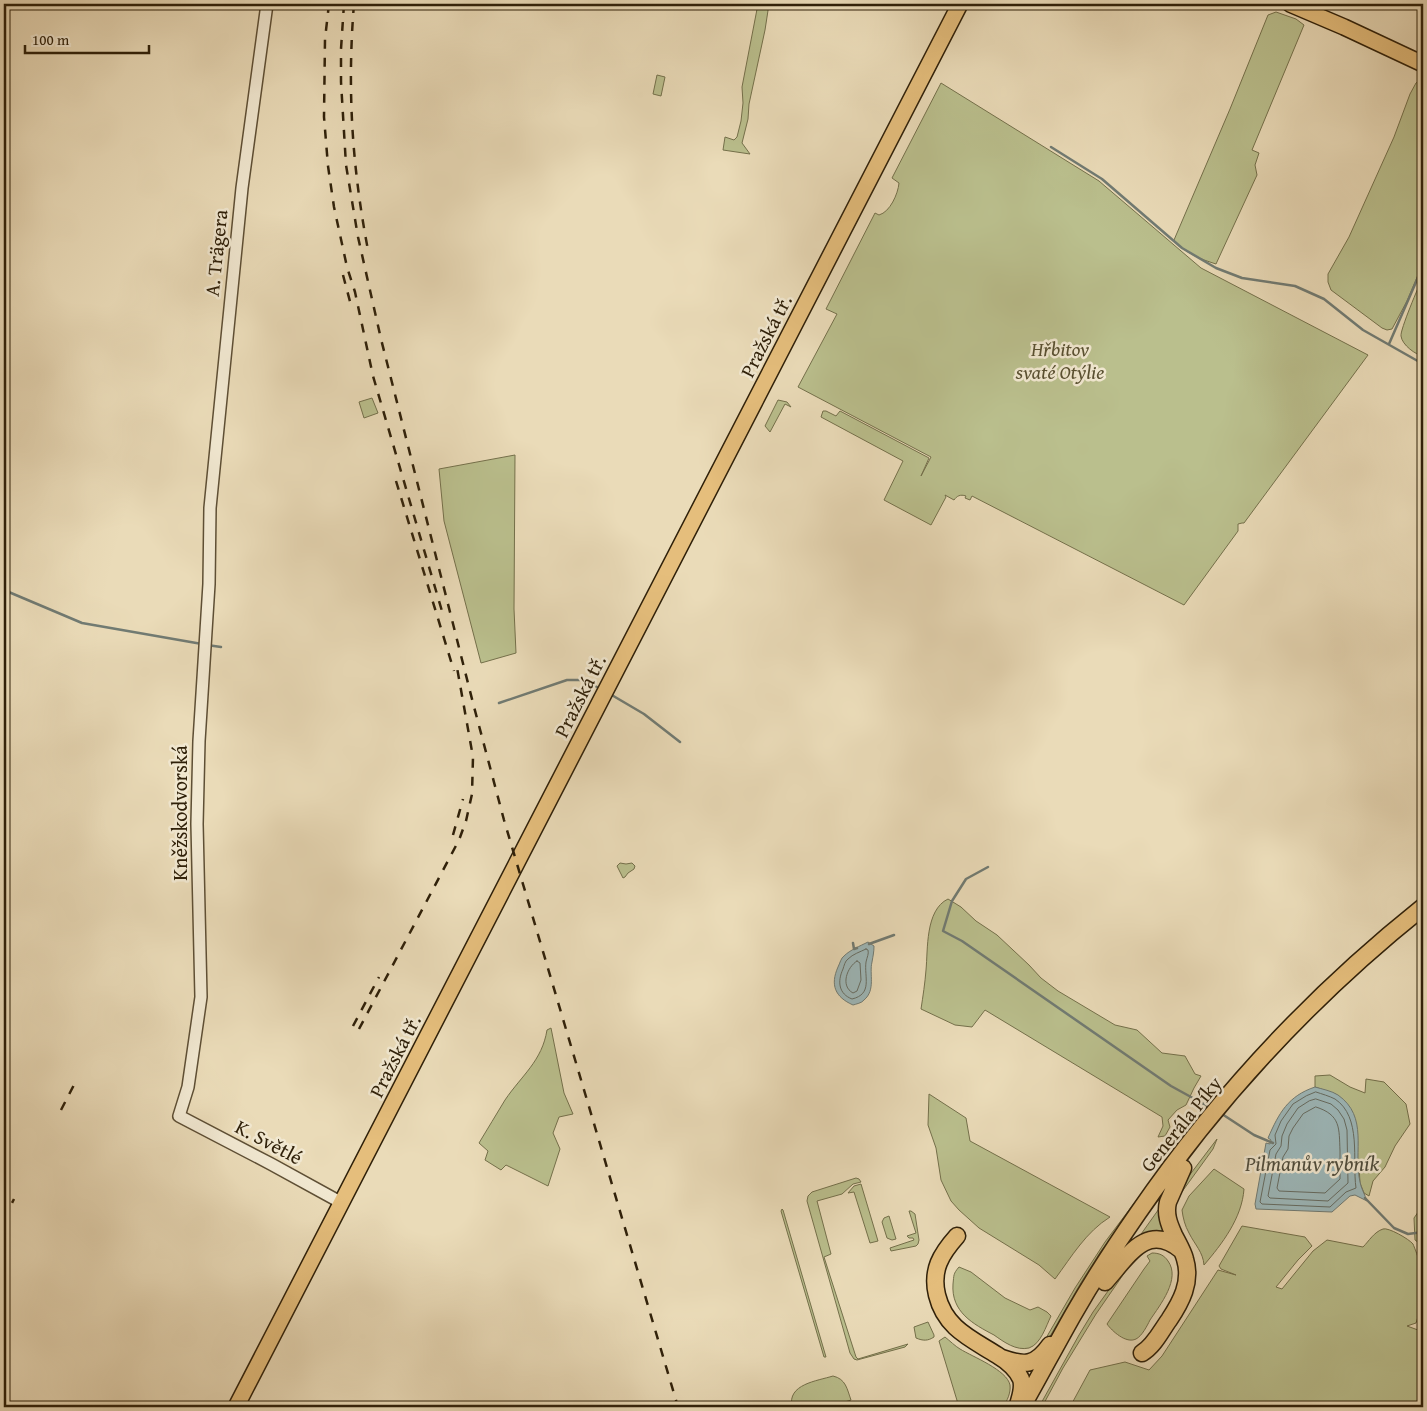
<svg xmlns="http://www.w3.org/2000/svg" width="1427" height="1411" viewBox="0 0 1427 1411" font-family="'Gentium Book Plus',serif">
<rect width="100%" height="100%" fill="#eadbb8"/>
<filter id="stains"><feTurbulence type="fractalNoise" baseFrequency=".004" numOctaves="4"/><feColorMatrix values="0 0 0 0 .2 0 0 0 0 .09 0 0 0 0 .02 0 0 0 .5 -.17"/></filter>
<radialGradient id="worn" r=".72"><stop offset=".6" stop-color="#630" stop-opacity="0"/><stop offset="1" stop-color="#630" stop-opacity=".3"/></radialGradient>
<!-- green -->
<path fill="#babf8d" stroke="#74704b" d="M 758,4 L 769,4 L 765,30 L 749,104 L 748,119 L 742,143 L 750,154 L 723,150 L 725,137 L 734,140 L 737,137 L 741,121 L 743,103 L 742,87 Z
M 1276,12 L 1296,19 L 1304,25 L 1252,150 L 1259,153 L 1255,165 L 1257,175 L 1216,264 C 1200,259 1185,253 1174,240 L 1230,109 L 1268,15 Z
M 657,75 L 665,77 L 661,96 L 653,94 Z
M 1420,80 L 1423,80 L 1423,263 L 1407,301 L 1392,329 L 1387,330 L 1382,328 L 1331,290 L 1328,282 L 1328,274 L 1349,237 L 1394,137 L 1410,94 L 1416,83 Z
M 941,83 L 1099,181 L 1201,268 L 1368,355 L 1244,523 L 1242,523 L 1238,524 L 1238,531 L 1184,605 L 972,496 L 970,500 L 965,498 L 966,496 C 960,494 957,496 954,500 L 945,495 L 946,497 L 931,525 L 884,500 L 903,461 L 821,417 L 823,411 L 826,411 L 836,416 L 840,411 L 929,458 L 921,476 L 931,457 L 798,387 L 837,314 L 826,309 L 875,213 L 879,215 C 890,212 898,194 899,183 L 892,178 Z
M 1423,277 L 1423,356 C 1416,355 1402,345 1401,336 C 1400,330 1419,285 1423,277 Z
M 372,398 L 378,413 L 364,418 L 359,402 Z
M 778,400 L 787,402 L 791,407 L 785,404 L 770,432 L 765,426 Z
M 515,455 L 514,609 L 516,653 L 481,663 L 444,521 L 439,469 Z
M 620,863 L 626,864 L 632,863 L 635,866 L 634,869 L 628,873 L 625,877 L 623,878 L 617,866 Z
M 948,899 L 961,907 L 976,921 L 997,935 L 1029,965 L 1041,978 L 1058,991 L 1115,1025 L 1137,1030 L 1162,1053 L 1185,1056 L 1195,1074 L 1201,1076 L 1194,1088 L 1186,1105 L 1177,1110 L 1168,1120 L 1170,1127 L 1165,1136 L 1158,1137 L 1163,1126 L 1162,1117 L 985,1010 L 972,1027 L 955,1025 L 921,1009 C 923,996 925,983 926,970 C 928,950 925,910 948,899 Z
M 551,1028 L 564,1093 L 573,1114 L 559,1117 L 553,1133 L 560,1149 L 548,1186 L 506,1165 L 501,1170 L 485,1160 L 488,1151 L 479,1143 C 488,1129 496,1114 505,1100 C 522,1075 542,1061 547,1030 Z
M 1330,1075 L 1350,1087 L 1365,1093 L 1366,1079 L 1384,1082 L 1406,1104 L 1410,1124 L 1395,1146 L 1385,1167 L 1373,1181 L 1369,1196 L 1364,1193 L 1360,1183 L 1359,1166 L 1336,1094 L 1315,1087 L 1315,1076 Z
M 929,1094 L 966,1118 L 970,1141 L 1110,1217 C 1086,1232 1072,1256 1055,1279 L 1039,1265 L 979,1228 L 959,1210 L 951,1201 L 941,1180 L 936,1148 L 928,1125 Z
M 1197,1122 L 1151,1187 L 1101,1251 L 1082,1281 L 1045,1345 L 1042,1345 L 1075,1288 L 1105,1242 L 1183,1138 Z
M 1217,1139 L 1213,1149 L 1176,1200 L 1179,1189 Z
M 1214,1169 L 1244,1189 C 1242,1218 1222,1244 1204,1265 C 1203,1252 1195,1245 1189,1233 C 1185,1226 1183,1218 1182,1210 L 1189,1196 Z
M 856,1178 L 859,1179 L 861,1182 L 853,1184 L 842,1194 L 817,1201 L 831,1254 L 824,1257 L 856,1357 L 858,1359 L 908,1344 L 905,1347 L 857,1360 L 854,1359 L 850,1353 L 807,1201 L 808,1196 L 812,1192 Z
M 861,1184 L 878,1241 L 870,1243 L 854,1192 L 848,1193 L 854,1186 Z
M 1423,1205 L 1423,1246 L 1415,1240 L 1414,1218 Z
M 1161,1206 L 1166,1230 L 1162,1232 L 1139,1237 Z
M 782,1209 L 783,1210 L 826,1357 L 824,1357 L 781,1211 Z
M 909,1211 L 911,1211 L 915,1214 L 919,1240 L 918,1244 L 916,1246 L 891,1251 L 890,1248 L 914,1240 L 913,1238 L 909,1238 L 907,1236 L 916,1233 Z
M 889,1216 L 896,1239 L 892,1240 L 887,1238 L 882,1222 L 884,1218 Z
M 1242,1226 L 1305,1237 L 1312,1246 L 1298,1260 L 1276,1287 L 1282,1289 L 1313,1251 L 1327,1240 L 1363,1247 C 1369,1241 1374,1232 1383,1229 C 1388,1227 1409,1239 1413,1244 C 1414,1246 1423,1270 1423,1273 C 1426,1289 1421,1308 1416,1323 L 1407,1326 L 1418,1330 L 1423,1315 L 1423,1407 L 1070,1407 L 1090,1370 L 1125,1362 L 1149,1370 L 1162,1356 L 1218,1270 L 1236,1275 L 1221,1269 L 1219,1266 Z
M 1160,1244 L 1158,1247 L 1146,1249 L 1134,1259 L 1096,1314 L 1063,1368 L 1042,1407 L 1039,1407 L 1079,1335 L 1093,1312 L 1136,1252 L 1147,1245 Z
M 1152,1253 C 1159,1253 1164,1255 1168,1261 C 1181,1279 1160,1305 1150,1320 C 1147,1326 1142,1336 1136,1339 C 1126,1344 1112,1331 1107,1324 L 1144,1269 L 1150,1261 L 1147,1256 Z
M 959,1267 L 971,1272 L 1005,1298 L 1030,1310 L 1038,1307 L 1047,1312 L 1051,1316 C 1046,1326 1041,1344 1029,1348 C 1016,1351 1004,1342 994,1335 C 973,1324 951,1312 953,1284 C 954,1275 953,1274 959,1267 Z
M 928,1322 L 934,1335 L 934,1337 C 928,1341 923,1341 916,1338 L 914,1327 Z
M 945,1337 C 950,1341 955,1346 960,1349 C 973,1357 1007,1370 1010,1385 C 1011,1393 1007,1401 1003,1407 L 959,1407 L 939,1341 Z
M 833,1376 C 846,1379 847,1389 851,1400 L 829,1407 L 792,1407 C 787,1384 817,1381 833,1376 Z"/>
<!-- water -->
<path fill="#9db8ba" stroke="#717b73" d="M 868,942 L 874,946 C 874,952 873,956 872,962 C 869,974 876,990 864,1000 C 862,1003 856,1004 853,1005 C 835,997 830,985 838,967 C 840,963 841,958 844,956 C 850,950 860,946 868,942 Z
M 1315,1087 C 1322,1089 1332,1091 1338,1095 C 1369,1117 1353,1151 1360,1182 C 1361,1188 1365,1195 1367,1201 L 1355,1195 L 1350,1196 L 1332,1212 L 1256,1209 L 1255,1204 L 1266,1143 L 1270,1144 L 1271,1140 L 1268,1138 C 1279,1113 1288,1096 1315,1087 Z"/>
<g fill="none" stroke-linecap="round" stroke-linejoin="round">
<!-- shore -->
<path stroke="#666c62" stroke-width="1" d="M 866,949 L 868,950 C 869,954 867,957 866,962 C 864,977 873,994 852,999 C 839,994 837,982 843,969 C 844,966 845,961 848,959 C 853,954 860,952 866,949 Z
M 857,961 L 860,963 L 861,980 L 857,991 L 853,993 C 840,986 847,967 857,961 Z
M 1316,1092 C 1322,1094 1329,1096 1335,1099 C 1362,1117 1352,1160 1356,1188 L 1346,1192 L 1330,1207 L 1262,1204 L 1260,1202 L 1270,1150 L 1276,1144 L 1275,1135 L 1281,1121 L 1293,1104 L 1306,1096 Z
M 1316,1099 L 1331,1104 L 1338,1110 L 1344,1119 L 1347,1130 L 1348,1183 L 1328,1201 L 1270,1198 L 1268,1196 L 1276,1154 L 1281,1146 L 1282,1136 L 1287,1124 L 1298,1108 L 1309,1101 Z
M 1316,1107 C 1341,1115 1339,1128 1340,1151 C 1340,1160 1340,1170 1340,1179 L 1325,1193 L 1279,1191 L 1277,1188 L 1283,1157 L 1288,1149 L 1289,1136 L 1293,1128 L 1303,1114 Z"/>
<!-- stream -->
<path stroke="#717b73" stroke-width="2.5" d="M 1051,147 L 1102,179 L 1182,248 L 1216,268 L 1242,278 L 1295,286 L 1324,299 L 1363,330 L 1423,364
M 1389,344 L 1423,266
M 4,590 L 82,623 L 202,644
M 207,645 L 221,647
M 610,694 L 644,714 L 680,742
M 499,703 L 567,680 L 583,680 L 601,689
M 988,867 L 966,879 L 952,901 L 943,931 L 962,941 L 1171,1086 L 1211,1108
M 853,943 L 854,949 L 857,948
M 869,944 L 894,935
M 1222,1114 L 1254,1135 L 1273,1143
M 1365,1198 L 1394,1228 L 1408,1234 L 1423,1232"/>
<defs>
<path id="minor" d="M 267,4 L 242,188 L 210,508 L 209,584 L 199,741 L 197,824 L 201,997 L 188,1087 L 179,1116 L 271,1164 L 342,1203"/>
<path id="major" d="M 1290,4 L 1344,27 L 1423,64
M 236,1407 L 960,4"/>
<path id="highway" d="M 957,1236 C 941,1254 931,1270 937,1295 C 945,1328 970,1338 997,1355 C 1007,1361 1016,1368 1021,1379 C 1024,1388 1020,1397 1018,1405
M 1105,1282 C 1127,1258 1146,1221 1181,1250
M 1142,1353 C 1154,1346 1161,1331 1169,1320 C 1181,1302 1192,1282 1185,1259 C 1183,1251 1178,1243 1174,1235 C 1169,1224 1165,1214 1168,1202 L 1183,1168
M 1002,1358 C 1025,1366 1035,1366 1050,1345
M 1022,1407 C 1039,1377 1056,1345 1073,1315 C 1093,1280 1115,1246 1138,1213 C 1217,1098 1314,994 1423,907"/>
</defs>
<!-- minor casing -->
<use href="#minor" stroke="#5e4f35" stroke-width="14"/>
<!-- major casing -->
<use href="#major" stroke="#2f2009" stroke-width="18"/>
<!-- highway casing -->
<use href="#highway" stroke="#2f2009" stroke-width="19"/>
<!-- minor -->
<use href="#minor" stroke="#f1e8d1" stroke-width="11"/>
<!-- major -->
<use href="#major" stroke="#e5be7c" stroke-width="15"/>
<!-- highway -->
<use href="#highway" stroke="#e5be7c" stroke-width="16"/>
<!-- rail -->
<path stroke="#2f2009" stroke-width="2.5" stroke-dasharray="9 9" stroke-linecap="butt" d="M 329,4 L 325,39 L 324,117 L 328,166 L 334,207 L 347,267 L 355,292 L 373,376 L 444,618
M 344,4 L 341,49 L 341,82 L 346,165 L 358,237 L 381,339 L 473,703 L 504,820 L 678,1407
M 354,4 C 347,88 352,167 368,250
M 343,275 L 352,309
M 396,481 L 454,671
M 453,835 L 463,799
M 353,1026 L 379,977
M 359,1029 L 459,840 L 466,821 L 472,794 L 473,757 L 456,662
M 61,1110 L 76,1081
M 4,1219 L 14,1199"/>
</g>
<g text-anchor="middle" stroke-width="5" stroke-linejoin="round" paint-order="stroke">
<!-- street labels -->
<g font-size="20" fill="#2f2009" stroke="#f1e8d1">
<text transform="translate(216 253) rotate(-84)" y="7">A. Trägera</text>
<text transform="translate(766 336) rotate(-63)" y="7">Pražská tř.</text>
<text transform="translate(580 696) rotate(-63)" y="7">Pražská tř.</text>
<text transform="translate(180 813) rotate(-90)" y="7">Kněžskodvorská</text>
<text transform="translate(395 1056) rotate(-63)" y="7">Pražská tř.</text>
<text transform="translate(1181 1124) rotate(-51)" y="7">Generála Píky</text>
<text transform="translate(269 1142) rotate(28)" y="7">K. Světlé</text>
</g>
<!-- park labels -->
<g font-size="20" font-style="italic" fill="#595031" stroke="#f1e8d1">
<text x="1060" y="356">Hřbitov<tspan x="1060" dy="23">svaté Otýlie</tspan></text>
</g>
<!-- water labels -->
<g font-size="21" font-style="italic" fill="#504e3e" stroke="#f1e8d1">
<text x="1312" y="1171">Pilmanův rybník</text>
</g>
</g>
<!-- margin -->
<rect width="1427" height="1411" fill="none" stroke="#eadbb8" stroke-width="20"/>
<rect x="5" y="5" width="1417" height="1401" fill="none" stroke="#2f2009" stroke-width="2.5"/>
<rect x="10" y="10" width="1407" height="1391" fill="none" stroke="#2f2009"/>
<!-- scale -->
<path d="M25 45v8h124v-8" fill="none" stroke="#2f2009" stroke-width="2.5"/>
<text x="32" y="45" font-size="15" fill="#2f2009" stroke="#f1e8d1" stroke-width="4" paint-order="stroke">100 m</text>
<rect width="100%" height="100%" filter="url(#stains)"/>
<rect width="100%" height="100%" fill="url(#worn)"/>
</svg>
